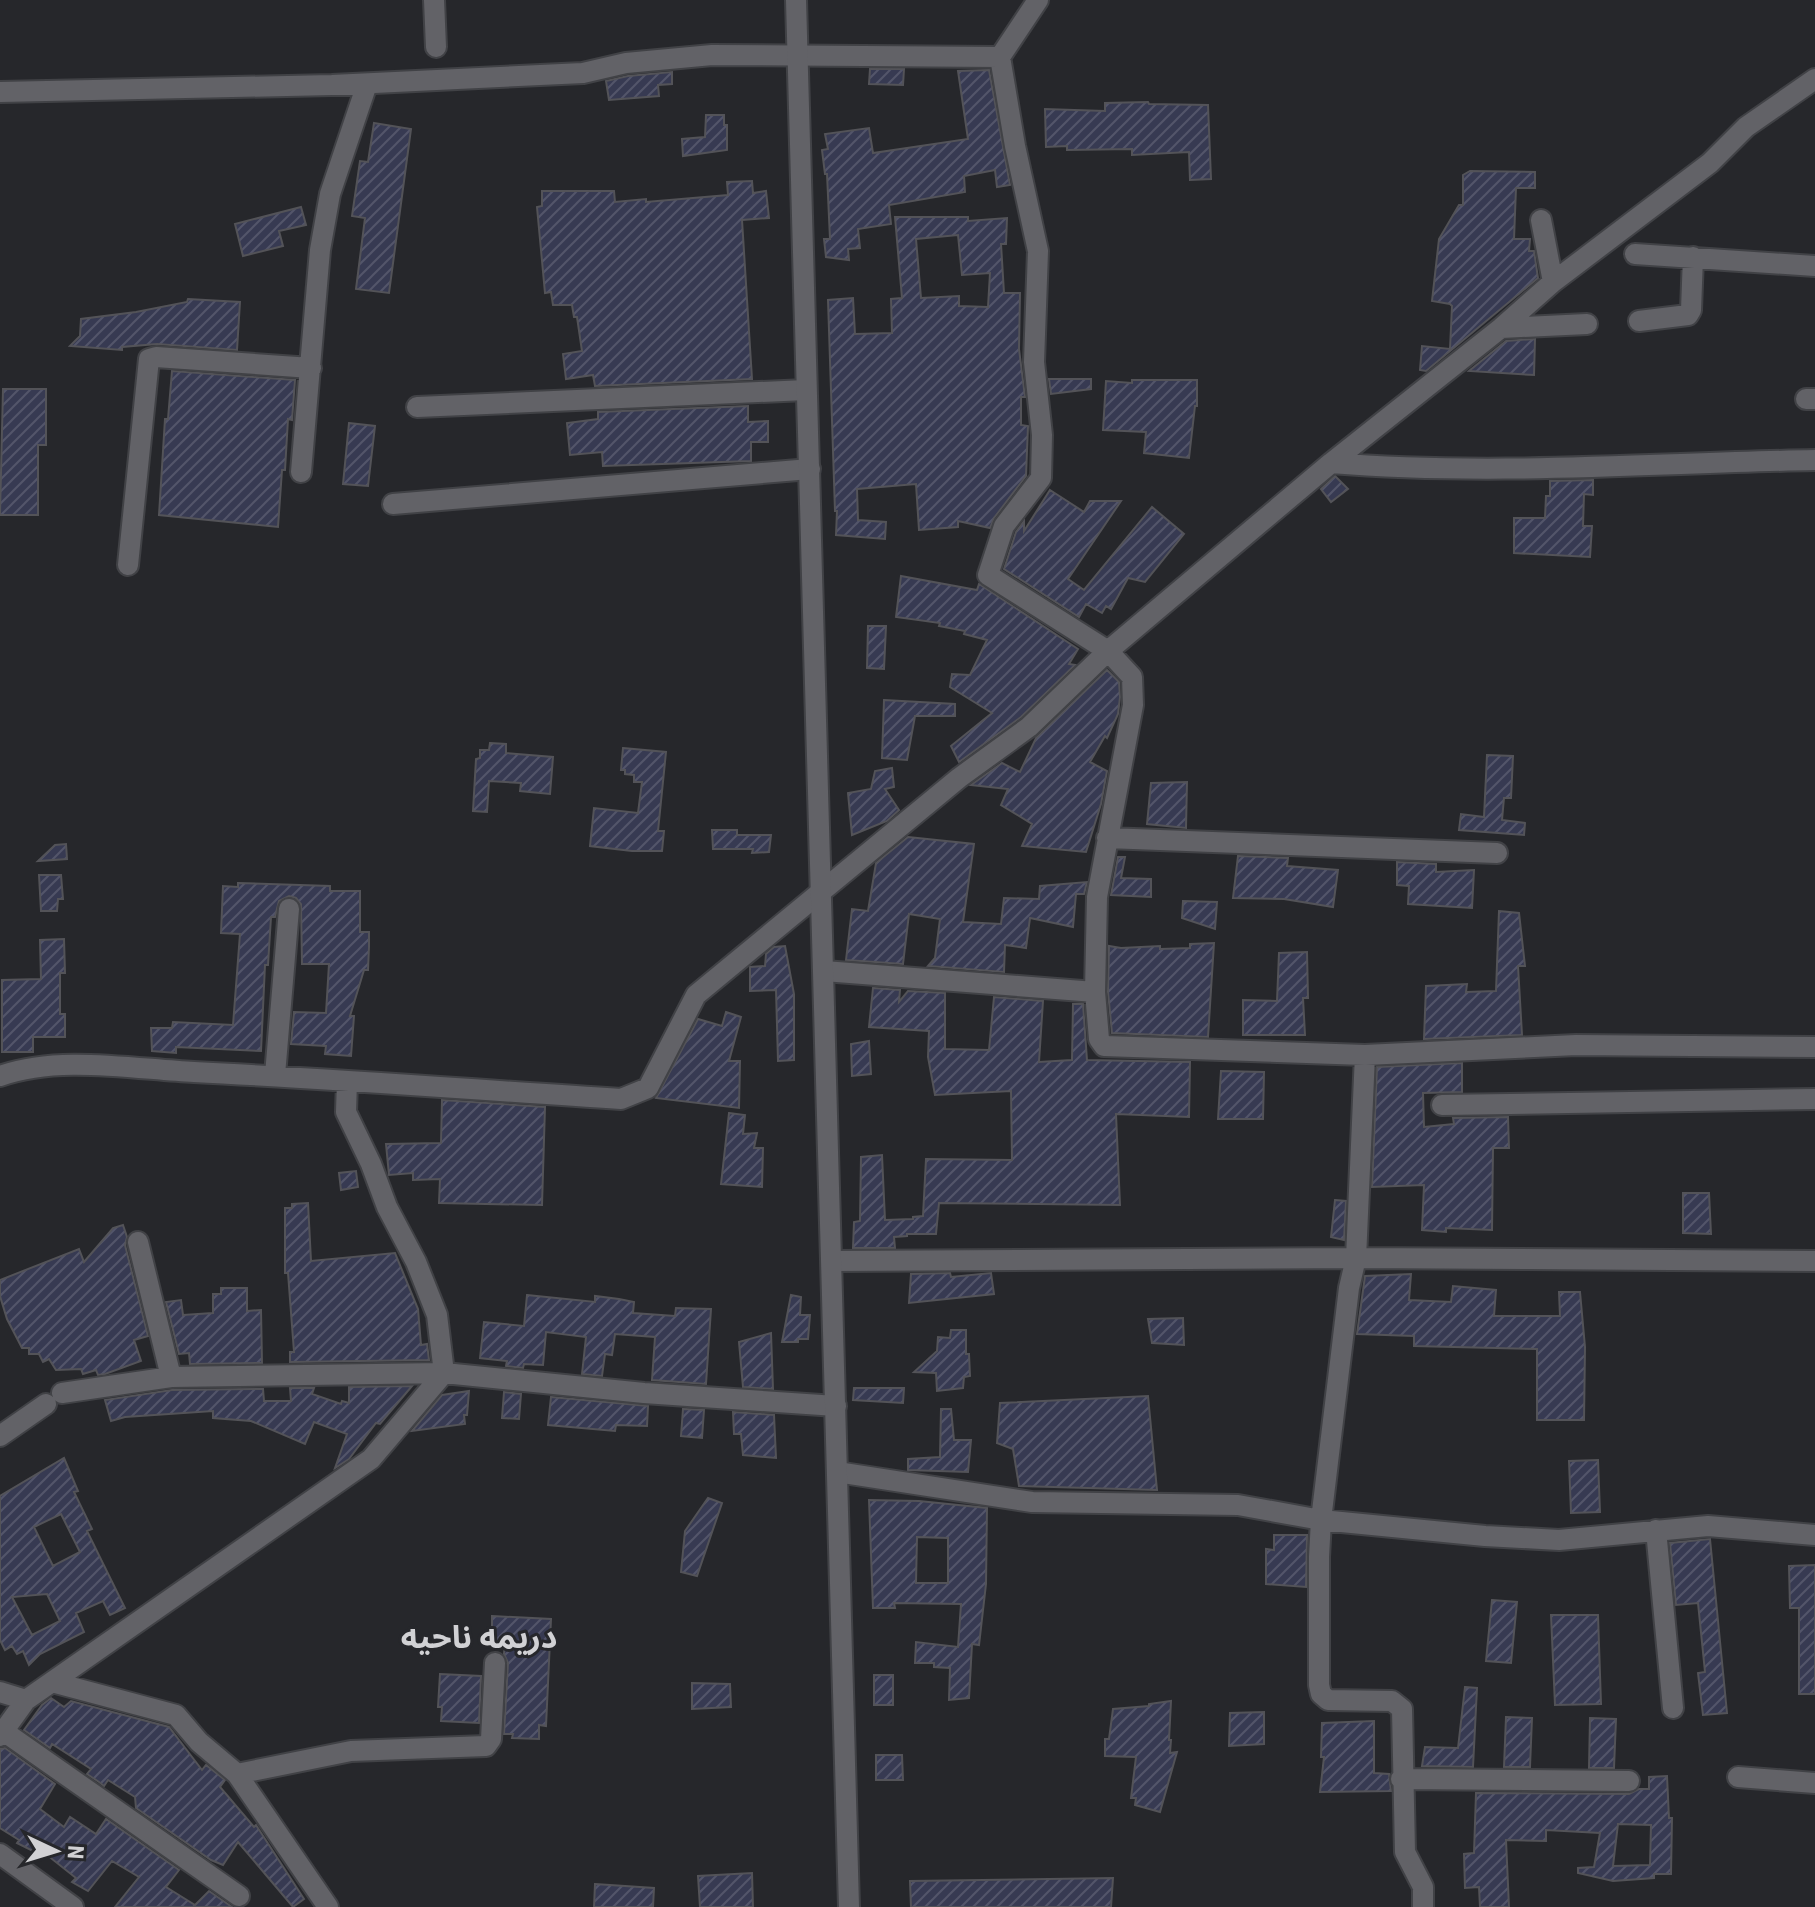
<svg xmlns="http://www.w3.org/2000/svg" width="1815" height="1907" viewBox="0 0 1815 1907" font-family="'Roboto Condensed','Noto Sans Arabic',sans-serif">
<defs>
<pattern id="building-hatch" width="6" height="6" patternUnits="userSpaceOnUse" patternTransform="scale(2)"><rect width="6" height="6" fill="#373a52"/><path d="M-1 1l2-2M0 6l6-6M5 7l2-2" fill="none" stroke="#53556a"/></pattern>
</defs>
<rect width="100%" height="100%" fill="#26272b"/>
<!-- building -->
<path fill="url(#building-hatch)" stroke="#535358" stroke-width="2" fill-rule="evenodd" d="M 870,69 L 904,69 L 903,85 L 869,84 Z
M 989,70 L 1010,185 L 997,187 L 995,170 L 964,176 L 965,192 L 889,205 L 891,224 L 858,229 L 860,248 L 848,249 L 849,260 L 826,257 L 824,239 L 830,239 L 827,174 L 825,174 L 822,150 L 828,149 L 825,134 L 869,128 L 873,153 L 968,139 L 958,71 Z
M 672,72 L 672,84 L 658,85 L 659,96 L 609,100 L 606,81 L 628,76 Z
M 1148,102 L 1149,104 L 1208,105 L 1211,179 L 1190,180 L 1189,152 L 1132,155 L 1132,149 L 1067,150 L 1067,146 L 1046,147 L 1045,109 L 1105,111 L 1105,103 Z
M 706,115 L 724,115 L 724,125 L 727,125 L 727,150 L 683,156 L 682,139 L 705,137 Z
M 374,123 L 411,129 L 389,293 L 356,289 L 365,218 L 352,216 L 360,161 L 368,162 Z
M 1470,171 L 1535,172 L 1535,188 L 1516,188 L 1514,239 L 1530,239 L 1529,251 L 1534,251 L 1538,278 L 1426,371 L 1420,370 L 1422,346 L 1450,349 L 1452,306 L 1450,304 L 1432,301 L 1439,239 L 1459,205 L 1463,205 L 1463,175 Z
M 752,181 L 753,193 L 766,191 L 769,218 L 742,220 L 752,379 L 595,386 L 593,375 L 566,379 L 563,354 L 582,351 L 577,317 L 574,317 L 572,305 L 553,305 L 551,292 L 545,293 L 537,207 L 542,206 L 542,191 L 614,191 L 615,202 L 646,199 L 646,202 L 728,195 L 727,182 Z
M 301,207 L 306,225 L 279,231 L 283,246 L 243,256 L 235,224 Z
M 895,217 L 968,217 L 968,221 L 1007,218 L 1006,244 L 1001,244 L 1004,293 L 1020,293 L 1019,349 L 1025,397 L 1021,397 L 1021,425 L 1028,426 L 1026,476 L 994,518 L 990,528 L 958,521 L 958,527 L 919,530 L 916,484 L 857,489 L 858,520 L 886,522 L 885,539 L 836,535 L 837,511 L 835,511 L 828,300 L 853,298 L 855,334 L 892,333 L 891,299 L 902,298 ZM 958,235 L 962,275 L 990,273 L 988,307 L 959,306 L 959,296 L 921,298 L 916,239 Z
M 188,299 L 240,302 L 237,350 L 157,344 L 122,347 L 122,350 L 70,346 L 80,336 L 81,319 L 136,312 L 187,302 Z
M 1535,339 L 1534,375 L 1469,371 L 1506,341 Z
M 172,371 L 295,380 L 292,420 L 288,419 L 285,470 L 282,470 L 278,527 L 159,515 L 165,419 L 168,419 Z
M 1049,379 L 1091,379 L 1091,389 L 1051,394 Z
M 1132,380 L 1197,380 L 1197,406 L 1195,406 L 1189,458 L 1144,453 L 1146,432 L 1103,430 L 1106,381 L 1132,383 Z
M 3,389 L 46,389 L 46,445 L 38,445 L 38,515 L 0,515 Z
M 748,406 L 748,422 L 768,421 L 768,442 L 751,442 L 751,461 L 603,466 L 602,452 L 570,455 L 567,423 L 598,419 L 598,412 Z
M 349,423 L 375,426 L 368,486 L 343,484 Z
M 1335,476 L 1348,489 L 1331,502 L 1321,489 Z
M 1593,480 L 1593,495 L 1584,494 L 1583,526 L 1592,526 L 1590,557 L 1514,553 L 1514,518 L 1545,518 L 1546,496 L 1550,496 L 1550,481 Z
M 1050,490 L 1084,512 L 1090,501 L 1121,501 L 1068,579 L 1084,590 L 1152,507 L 1184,534 L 1145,582 L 1128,578 L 1111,609 L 1106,606 L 1102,613 L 1086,604 L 1079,617 L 1004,569 L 1016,532 L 1024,521 L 1024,531 Z
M 901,576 L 977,590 L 979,584 L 1078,649 L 1069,664 L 1075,665 L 1021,717 L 959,762 L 951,746 L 992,713 L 950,687 L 952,674 L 970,675 L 987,640 L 964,634 L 965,631 L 939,626 L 940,623 L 896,617 Z
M 868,626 L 886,626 L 884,669 L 867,668 Z
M 1107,670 L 1119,682 L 1120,697 L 1118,714 L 1107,738 L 1105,736 L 1090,762 L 1107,771 L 1101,804 L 1086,852 L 1022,846 L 1032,824 L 1001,805 L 1008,789 L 971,785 L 1002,763 L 1020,772 L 1036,738 Z
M 884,700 L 955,704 L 955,716 L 915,716 L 907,760 L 882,758 Z
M 490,743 L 506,744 L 506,753 L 553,757 L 550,794 L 520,791 L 521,783 L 489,781 L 487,812 L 473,811 L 476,759 L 480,758 L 480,750 L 489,750 Z
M 623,748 L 666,752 L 658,831 L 664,831 L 662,851 L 632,851 L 590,846 L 594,808 L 638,813 L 642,782 L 634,782 L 634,775 L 625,774 L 625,770 L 621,770 Z
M 1487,755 L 1513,756 L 1511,798 L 1504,798 L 1502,820 L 1525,823 L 1524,835 L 1459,830 L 1461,814 L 1484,817 Z
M 892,768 L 894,787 L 885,789 L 899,810 L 887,821 L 852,835 L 848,793 L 871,789 L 875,771 Z
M 1187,782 L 1186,828 L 1147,824 L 1151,783 Z
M 712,830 L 737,830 L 737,835 L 771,835 L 769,852 L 752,853 L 753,849 L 713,849 Z
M 908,837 L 974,844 L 963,922 L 1001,924 L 1004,898 L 1039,899 L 1040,886 L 1087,882 L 1084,894 L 1076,894 L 1073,927 L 1030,918 L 1026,948 L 1005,945 L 1004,972 L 928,966 L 935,958 L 940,919 L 909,914 L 903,964 L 846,960 L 852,909 L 868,911 L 876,863 Z
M 66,844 L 67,859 L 38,861 L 55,845 Z
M 1238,856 L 1288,858 L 1287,866 L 1338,870 L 1333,907 L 1284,899 L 1233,898 Z
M 1118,857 L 1125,857 L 1121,878 L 1151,879 L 1151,897 L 1111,895 Z
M 1397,862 L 1436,864 L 1436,872 L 1474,870 L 1472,908 L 1408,904 L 1409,886 L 1397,885 Z
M 39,875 L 61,875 L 63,899 L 58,899 L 57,911 L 41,911 Z
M 238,883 L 330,886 L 330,891 L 360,891 L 360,932 L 369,932 L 369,947 L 368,970 L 364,970 L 350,1016 L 354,1016 L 351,1056 L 325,1054 L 326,1046 L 291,1044 L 294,1012 L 326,1013 L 329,964 L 302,964 L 301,904 L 296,898 L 289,896 L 279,901 L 275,917 L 271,917 L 268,965 L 265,965 L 261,1051 L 176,1047 L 176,1053 L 152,1051 L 151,1028 L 172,1028 L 173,1022 L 233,1025 L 240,934 L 221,933 L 223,886 L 238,887 Z
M 1183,901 L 1217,902 L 1215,929 L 1182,918 Z
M 1499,911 L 1519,913 L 1525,966 L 1518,966 L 1522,1035 L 1424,1039 L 1426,986 L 1467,984 L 1466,992 L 1496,991 Z
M 64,939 L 65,973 L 60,973 L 60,1014 L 65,1014 L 65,1037 L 33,1037 L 33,1052 L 2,1052 L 2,980 L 41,979 L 40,940 Z
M 1214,943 L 1208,1037 L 1112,1033 L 1108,992 L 1109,946 L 1121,948 L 1160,946 L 1160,949 L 1190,948 L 1190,944 Z
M 785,946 L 794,994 L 794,1060 L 778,1061 L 776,990 L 750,991 L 750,967 L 765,966 L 766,954 L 774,947 Z
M 1307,952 L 1308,998 L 1303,998 L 1305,1035 L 1243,1035 L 1243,1000 L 1277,1001 L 1279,953 Z
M 873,988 L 900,990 L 899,1002 L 908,991 L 945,993 L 945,1049 L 989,1050 L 994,997 L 1043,1001 L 1039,1062 L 1072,1060 L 1073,1004 L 1083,1004 L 1087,1060 L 1190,1062 L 1189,1117 L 1116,1114 L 1120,1205 L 939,1203 L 936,1234 L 907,1234 L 907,1236 L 894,1237 L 895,1248 L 853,1248 L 854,1222 L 860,1221 L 861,1157 L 882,1155 L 885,1220 L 913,1219 L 913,1217 L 923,1216 L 926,1159 L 1012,1160 L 1011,1091 L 935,1095 L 928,1057 L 929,1031 L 869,1027 Z
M 726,1012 L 741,1017 L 729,1061 L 740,1061 L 739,1108 L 656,1098 L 698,1019 L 722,1026 Z
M 869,1041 L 871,1074 L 852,1076 L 851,1044 Z
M 1462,1063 L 1462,1092 L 1423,1093 L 1424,1127 L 1454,1124 L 1453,1118 L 1508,1117 L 1509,1148 L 1493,1148 L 1492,1230 L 1446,1228 L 1446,1232 L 1422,1230 L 1424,1185 L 1372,1187 L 1377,1067 Z
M 1221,1071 L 1264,1072 L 1263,1119 L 1218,1119 Z
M 442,1100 L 545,1107 L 542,1205 L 439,1203 L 440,1179 L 413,1180 L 413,1173 L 389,1175 L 386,1144 L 441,1143 Z
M 729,1113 L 745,1115 L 743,1134 L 757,1133 L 754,1148 L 763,1148 L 762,1187 L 721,1184 Z
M 356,1171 L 358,1187 L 341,1190 L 339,1173 Z
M 1683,1193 L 1709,1193 L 1711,1234 L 1683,1233 Z
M 1335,1200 L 1346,1201 L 1344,1240 L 1331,1237 Z
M 308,1203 L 311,1261 L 395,1253 L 418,1309 L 421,1345 L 427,1344 L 429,1360 L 290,1362 L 290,1352 L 294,1352 L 288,1273 L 285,1273 L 285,1208 L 292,1208 L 292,1204 Z
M 123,1225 L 127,1237 L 125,1245 L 148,1336 L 134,1340 L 141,1361 L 105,1374 L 98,1375 L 96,1370 L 83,1374 L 81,1369 L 56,1370 L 49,1359 L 43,1362 L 39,1354 L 29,1354 L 29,1348 L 22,1348 L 7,1319 L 0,1296 L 0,1280 L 79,1249 L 84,1262 L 113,1228 Z
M 950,1273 L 951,1277 L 991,1273 L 994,1294 L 909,1303 L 911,1274 Z
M 1411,1274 L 1409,1300 L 1451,1302 L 1453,1286 L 1496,1290 L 1494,1316 L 1560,1316 L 1559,1292 L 1580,1292 L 1585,1347 L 1584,1420 L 1537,1420 L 1537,1349 L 1414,1346 L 1414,1336 L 1357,1334 L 1365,1276 Z
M 221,1288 L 247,1288 L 247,1311 L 261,1310 L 262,1363 L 190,1364 L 189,1353 L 179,1354 L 166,1302 L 181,1300 L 183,1315 L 213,1313 L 213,1294 L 221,1294 Z
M 527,1295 L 595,1302 L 595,1296 L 619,1299 L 634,1302 L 633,1313 L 675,1316 L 676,1308 L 711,1309 L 706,1384 L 652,1380 L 655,1337 L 615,1334 L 612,1355 L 605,1354 L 602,1376 L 582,1374 L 586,1337 L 546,1332 L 543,1365 L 524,1364 L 523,1368 L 506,1366 L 507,1361 L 480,1358 L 484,1322 L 524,1326 Z
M 791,1295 L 801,1297 L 800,1315 L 810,1315 L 808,1339 L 798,1339 L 798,1342 L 782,1342 Z
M 1183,1318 L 1184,1345 L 1152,1343 L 1148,1319 Z
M 951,1330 L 966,1330 L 966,1354 L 969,1354 L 970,1376 L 964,1377 L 963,1388 L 937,1391 L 936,1373 L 914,1372 L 937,1351 L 938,1337 L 950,1338 Z
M 771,1333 L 773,1389 L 743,1387 L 739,1342 Z
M 412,1386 L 380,1424 L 376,1423 L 349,1459 L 335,1468 L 347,1434 L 314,1422 L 305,1444 L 251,1421 L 213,1418 L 213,1411 L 125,1417 L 111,1421 L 105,1400 L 172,1390 L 263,1389 L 264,1401 L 291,1401 L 290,1388 L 314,1388 L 312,1394 L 341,1404 L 342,1401 L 349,1403 L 349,1387 Z
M 854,1388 L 904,1388 L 903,1403 L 853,1400 Z
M 469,1391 L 467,1415 L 464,1415 L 465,1424 L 412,1431 L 442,1395 Z
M 504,1392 L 521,1394 L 519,1419 L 502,1418 Z
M 1148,1396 L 1157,1490 L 1019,1486 L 1013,1449 L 997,1443 L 1000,1403 Z
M 551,1397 L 648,1406 L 647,1426 L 616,1425 L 615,1431 L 548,1425 Z
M 683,1409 L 704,1410 L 702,1438 L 681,1436 Z
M 941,1409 L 951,1409 L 954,1440 L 971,1440 L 968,1472 L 908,1470 L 908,1459 L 940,1457 Z
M 733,1412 L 774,1415 L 776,1458 L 743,1455 L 741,1434 L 734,1434 Z
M 64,1458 L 78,1491 L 74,1492 L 92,1529 L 87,1531 L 125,1608 L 110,1615 L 103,1601 L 76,1613 L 84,1632 L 40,1654 L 29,1665 L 23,1651 L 17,1654 L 12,1646 L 5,1650 L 0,1640 L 0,1496 ZM 61,1514 L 80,1552 L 53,1566 L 34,1527 ZM 47,1594 L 60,1621 L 32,1635 L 12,1597 Z
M 1598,1460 L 1600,1512 L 1571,1513 L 1569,1461 Z
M 708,1498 L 722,1503 L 697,1576 L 681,1572 L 685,1531 Z
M 869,1500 L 919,1501 L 987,1508 L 986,1584 L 979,1645 L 972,1644 L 969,1698 L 949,1700 L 950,1668 L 934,1667 L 934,1663 L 915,1663 L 916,1642 L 958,1647 L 961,1604 L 894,1603 L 895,1608 L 873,1608 ZM 917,1537 L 948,1538 L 948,1583 L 916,1583 Z
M 1274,1535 L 1307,1535 L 1306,1587 L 1266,1584 L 1266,1549 L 1274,1550 Z
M 1710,1539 L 1727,1713 L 1703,1715 L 1698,1673 L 1705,1672 L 1698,1603 L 1676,1605 L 1670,1543 Z
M 1815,1565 L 1815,1694 L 1799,1694 L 1799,1608 L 1790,1608 L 1789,1566 Z
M 1492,1600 L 1517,1602 L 1511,1663 L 1486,1661 Z
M 1551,1615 L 1598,1615 L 1601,1704 L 1555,1705 Z
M 492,1616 L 551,1619 L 546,1726 L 539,1725 L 539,1739 L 512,1738 L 513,1734 L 504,1734 L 508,1663 L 504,1654 L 505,1641 L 492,1641 Z
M 440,1674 L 481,1676 L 479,1723 L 441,1721 L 442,1707 L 438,1707 Z
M 874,1675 L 893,1675 L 893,1705 L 874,1705 Z
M 692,1683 L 730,1684 L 731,1707 L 692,1709 Z
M 1465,1687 L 1477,1688 L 1473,1767 L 1422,1766 L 1425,1747 L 1458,1748 Z
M 51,1698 L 64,1707 L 71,1701 L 169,1727 L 202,1770 L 206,1765 L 225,1780 L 220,1787 L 254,1827 L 256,1825 L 304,1899 L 293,1907 L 238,1842 L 223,1865 L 211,1860 L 136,1808 L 135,1797 L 108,1780 L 104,1786 L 99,1782 L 87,1774 L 91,1769 L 52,1744 L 50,1748 L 24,1730 L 42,1705 Z
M 1171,1701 L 1169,1740 L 1171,1740 L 1170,1753 L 1177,1752 L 1160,1812 L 1135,1805 L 1136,1798 L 1131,1798 L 1136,1757 L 1105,1756 L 1105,1739 L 1109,1739 L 1113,1709 L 1149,1706 L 1149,1704 Z
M 1264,1712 L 1264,1744 L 1229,1746 L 1230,1713 Z
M 1506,1717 L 1532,1718 L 1530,1767 L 1504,1767 Z
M 1590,1718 L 1616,1719 L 1614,1768 L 1589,1768 Z
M 1374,1721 L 1374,1773 L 1389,1774 L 1391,1791 L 1320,1792 L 1324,1757 L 1321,1757 L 1322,1723 Z
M 5,1748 L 55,1784 L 40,1809 L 64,1827 L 70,1817 L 96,1834 L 106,1819 L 179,1870 L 166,1887 L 195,1905 L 209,1891 L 232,1907 L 115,1907 L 139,1877 L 112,1861 L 88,1891 L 72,1882 L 76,1878 L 37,1847 L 33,1851 L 17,1843 L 19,1840 L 0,1828 L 0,1749 Z
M 876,1755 L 902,1755 L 903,1780 L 876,1780 Z
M 1667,1776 L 1669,1818 L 1672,1818 L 1671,1874 L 1654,1874 L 1654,1878 L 1613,1881 L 1578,1873 L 1578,1868 L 1594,1867 L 1600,1833 L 1546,1830 L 1546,1841 L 1506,1840 L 1509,1907 L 1480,1907 L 1479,1887 L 1465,1888 L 1464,1854 L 1474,1853 L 1476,1793 L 1629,1794 L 1639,1789 L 1649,1789 L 1649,1777 ZM 1618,1824 L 1651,1825 L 1650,1865 L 1613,1866 Z
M 752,1873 L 753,1907 L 700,1907 L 698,1876 Z
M 1113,1878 L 1111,1907 L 911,1907 L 910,1881 Z
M 595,1884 L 654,1888 L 653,1907 L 594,1907 Z"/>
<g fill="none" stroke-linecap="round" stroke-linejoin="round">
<defs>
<path id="minor" d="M 434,0 L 436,47
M 1000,57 L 1015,146 L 1038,251 L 1034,362 L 1042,435 L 1041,478 L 1004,526 L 988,575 L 1108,651 L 1132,677 L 1133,705 L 1097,897 L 1095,992 L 1099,1039 L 1104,1046 L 1365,1055 L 1576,1045 L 1815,1047
M 0,92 L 332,85 L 583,73 L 626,63 L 712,55 L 1000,57 L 1038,0
M 1541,220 L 1553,282
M 1635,254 L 1815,266
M 1639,321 L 1688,315 L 1691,310 L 1693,257
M 1501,328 L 1587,324
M 1806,399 L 1815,399
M 417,407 L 806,390
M 1331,463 C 1492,476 1654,463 1815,460
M 301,472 L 320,250 L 330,194 L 367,84
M 393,504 L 810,469
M 128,565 L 149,359 L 156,357 L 311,368
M 1107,838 L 1497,853
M 824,971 L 1095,992
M 1365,1055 L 1356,1258 L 1349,1288 L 1321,1520 L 1319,1557 L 1319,1685 L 1321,1694 L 1328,1700 L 1392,1701 L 1402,1709 L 1405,1852 L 1423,1887 L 1423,1907
M 275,1075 L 289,909
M 0,1076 C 58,1055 133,1069 194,1072 C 336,1079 478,1090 621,1099 L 648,1088 L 696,995 L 959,778 L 1029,727 L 1108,651 L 1331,463 L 1501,328 L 1553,282 L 1710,163 L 1746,127 L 1815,79
M 1442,1105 L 1815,1099
M 138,1242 L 171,1377
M 832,1261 L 1356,1258 L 1815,1261
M 62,1393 L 171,1377 L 444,1373 L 644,1393 L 836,1406
M 0,1436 L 46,1404
M 837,1472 L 1032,1502 L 1238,1505 L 1321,1520 L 1485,1536 L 1559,1540 L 1708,1526 L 1815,1535
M 1656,1530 L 1673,1708
M 52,1682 L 176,1715 L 199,1742 L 237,1774 L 328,1907
M 0,1692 L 26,1700
M 3,1731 L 239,1896
M 0,1736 L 26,1700 L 371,1459 L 444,1373 L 437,1315 L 416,1262 L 387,1207 L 371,1164 L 346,1112 L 347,1081
M 237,1774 L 351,1751 L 486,1746 L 491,1739 L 495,1663
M 1738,1777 L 1815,1783
M 1401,1779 L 1629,1781
M 0,1854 L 73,1907"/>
<path id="secondary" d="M 796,0 L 849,1907"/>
</defs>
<!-- minor casing -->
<use href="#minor" stroke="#414246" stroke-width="24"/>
<!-- secondary casing -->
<use href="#secondary" stroke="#414246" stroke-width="24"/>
<!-- minor -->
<use href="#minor" stroke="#626267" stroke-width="20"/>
<!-- secondary -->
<use href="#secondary" stroke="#626267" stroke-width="20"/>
</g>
<g text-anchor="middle" stroke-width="6" stroke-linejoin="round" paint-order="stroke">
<!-- district labels -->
<g font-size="32" font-weight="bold" fill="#d1d1d4" stroke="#26272b">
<text x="479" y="1648">دریمه ناحیه</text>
</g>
</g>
<!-- north arrow -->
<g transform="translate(56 1851) rotate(94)" stroke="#26272b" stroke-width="6" paint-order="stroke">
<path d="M0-6L14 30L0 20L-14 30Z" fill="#d1d1d4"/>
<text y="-12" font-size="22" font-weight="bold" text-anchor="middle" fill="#d1d1d4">N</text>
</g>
</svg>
